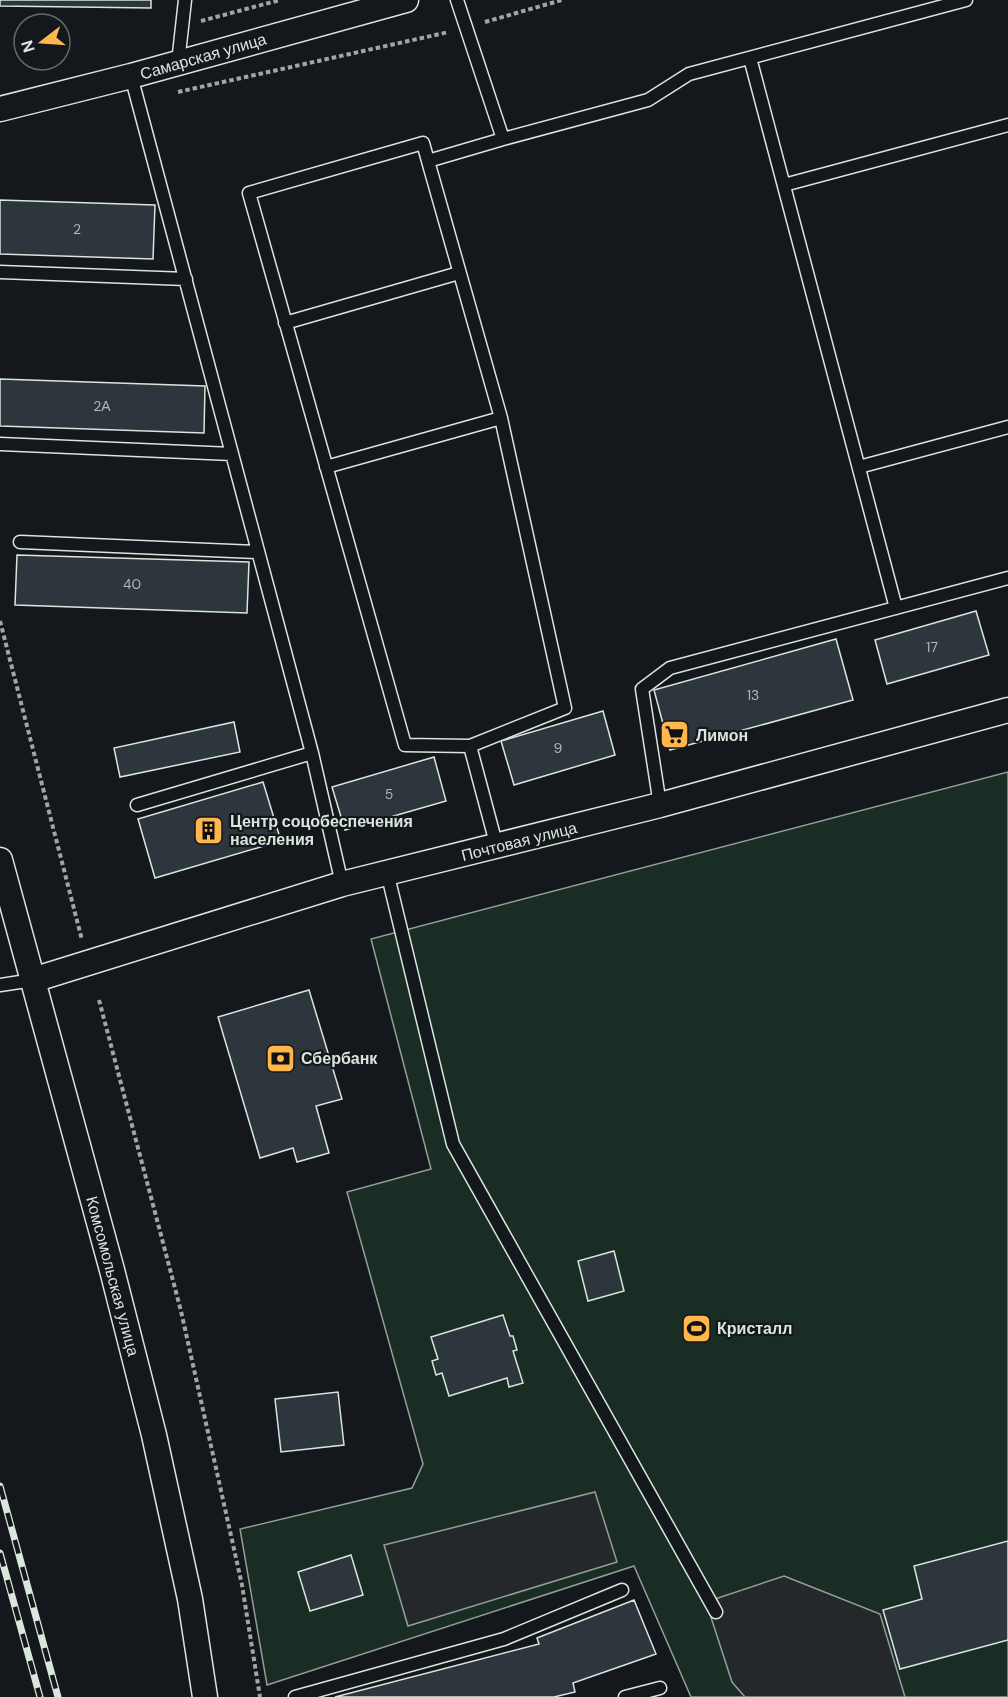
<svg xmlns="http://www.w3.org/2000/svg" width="1008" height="1697" viewBox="0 0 1008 1697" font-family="'DM Sans',sans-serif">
<rect width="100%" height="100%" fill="#14181c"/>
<!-- green -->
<path fill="#1a2d24" stroke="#939e99" stroke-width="1.5" d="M 1008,772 L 1008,1697 L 691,1697 L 634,1566 L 267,1685 L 240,1529 L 412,1488 L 423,1464 L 347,1192 L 431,1169 L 371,939 Z"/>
<!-- parking -->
<path fill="#24282b" stroke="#939e99" stroke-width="1.5" d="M 595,1492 L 617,1562 L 408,1626 L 384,1545 Z
M 784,1576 L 880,1614 L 905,1697 L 745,1697 L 732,1682 L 706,1602 Z"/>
<!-- building -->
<path fill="#2c363c" stroke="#d8e6dc" stroke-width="1.5" d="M 0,0 L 151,0 L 151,8 L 0,6 Z
M 0,200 L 155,205 L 153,259 L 0,254 Z
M 0,379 L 205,386 L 204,433 L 0,426 Z
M 17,555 L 249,562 L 247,613 L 15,605 Z
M 976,611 L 989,655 L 887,684 L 875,640 Z
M 836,639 L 853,700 L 670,750 L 654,690 Z
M 603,711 L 615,755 L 514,785 L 501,741 Z
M 234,722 L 240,752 L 120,777 L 114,748 Z
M 434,757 L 446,801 L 345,830 L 332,787 Z
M 263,782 L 281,841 L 155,878 L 138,819 Z
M 309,990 L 342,1099 L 316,1106 L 329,1153 L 297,1162 L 293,1148 L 260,1158 L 218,1017 Z
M 614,1251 L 624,1291 L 588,1301 L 578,1261 Z
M 503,1315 L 510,1336 L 513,1336 L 517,1350 L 513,1351 L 523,1383 L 509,1387 L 507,1378 L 449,1396 L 442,1373 L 436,1375 L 432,1361 L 438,1359 L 431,1337 Z
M 338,1392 L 344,1445 L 281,1452 L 275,1399 Z
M 1008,1541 L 1008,1640 L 900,1669 L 883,1610 L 922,1599 L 914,1566 Z
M 351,1555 L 363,1595 L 310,1611 L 298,1572 Z
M 634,1600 L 656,1654 L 573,1683 L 575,1692 L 554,1697 L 335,1697 L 539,1644 L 537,1638 Z"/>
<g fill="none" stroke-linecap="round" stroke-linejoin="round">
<defs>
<path id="lane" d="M 457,0 L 503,139 L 428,161 L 423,143 L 249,193 L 405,745 L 470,746 L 497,847
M 750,58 L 896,608
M 178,63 L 185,0
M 131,76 L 312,753 L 342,884
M 503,139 L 648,100 L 689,74 L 966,0
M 428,161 L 501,418 L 565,708 L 470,746
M 784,185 L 1008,125
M 0,272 L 186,279
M 285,323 L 459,273
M 0,444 L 232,454
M 326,467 L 501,418
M 859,467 L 1008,427
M 20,542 L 258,552
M 137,805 L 312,753
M 660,805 L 642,689 L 670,668 L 1008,578
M 387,872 L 453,1144 L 716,1612
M 0,985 L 33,980
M 295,1697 L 504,1639 L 622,1590
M 625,1697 L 660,1688"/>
<path id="street" d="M 0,109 L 131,76 L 406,0
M 0,860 L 112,1270 L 154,1435 L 190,1599 L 205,1697
M 33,980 L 342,884 L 660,805 L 1008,710"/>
</defs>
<!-- lane casing -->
<use href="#lane" stroke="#d8e6dc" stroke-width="15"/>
<!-- street casing -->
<use href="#street" stroke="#d8e6dc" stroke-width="27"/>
<!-- path -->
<path stroke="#9da8a2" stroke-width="4" stroke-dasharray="4.5 3" stroke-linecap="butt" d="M 201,21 L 280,0
M 485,22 L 562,0
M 178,92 L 449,32
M 0,621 L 82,940
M 99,1000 L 181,1311 L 242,1585 L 260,1697"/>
<!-- lane -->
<use href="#lane" stroke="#14181c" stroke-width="12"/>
<!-- street -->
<use href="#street" stroke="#14181c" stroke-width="24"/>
<defs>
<path id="rail" d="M 0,1486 L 58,1697
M 0,1553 L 40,1697"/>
</defs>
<!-- rail casing -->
<use href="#rail" stroke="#d8e6dc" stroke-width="7"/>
<!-- rail -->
<use href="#rail" stroke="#14181c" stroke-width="4.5" stroke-dasharray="14" stroke-linecap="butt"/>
</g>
<!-- icons -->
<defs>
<symbol id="supermarket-square" viewBox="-11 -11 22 22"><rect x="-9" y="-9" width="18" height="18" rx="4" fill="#ffb74d" stroke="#14181c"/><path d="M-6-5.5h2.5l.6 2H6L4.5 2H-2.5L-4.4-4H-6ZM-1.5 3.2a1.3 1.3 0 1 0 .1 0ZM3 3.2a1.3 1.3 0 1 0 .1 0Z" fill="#111"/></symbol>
<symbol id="building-square" viewBox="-11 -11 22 22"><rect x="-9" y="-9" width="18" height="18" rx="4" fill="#ffb74d" stroke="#14181c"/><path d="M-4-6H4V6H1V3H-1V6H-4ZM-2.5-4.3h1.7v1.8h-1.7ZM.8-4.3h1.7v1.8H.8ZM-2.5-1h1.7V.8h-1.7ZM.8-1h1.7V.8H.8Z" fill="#111"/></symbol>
<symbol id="bank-square" viewBox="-11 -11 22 22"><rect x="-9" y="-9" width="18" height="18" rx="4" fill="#ffb74d" stroke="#14181c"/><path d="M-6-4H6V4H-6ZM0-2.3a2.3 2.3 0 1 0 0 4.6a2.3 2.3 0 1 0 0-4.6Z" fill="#111"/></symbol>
<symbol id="stadium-square" viewBox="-11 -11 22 22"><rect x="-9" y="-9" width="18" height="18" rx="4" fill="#ffb74d" stroke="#14181c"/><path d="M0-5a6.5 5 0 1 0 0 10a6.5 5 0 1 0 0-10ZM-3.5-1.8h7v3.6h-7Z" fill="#111"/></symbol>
</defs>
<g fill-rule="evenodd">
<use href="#supermarket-square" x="658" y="718" width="33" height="33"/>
<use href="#building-square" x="192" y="814" width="33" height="33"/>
<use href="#bank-square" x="264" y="1042" width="33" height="33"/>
<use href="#stadium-square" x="680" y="1312" width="33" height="33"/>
</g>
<g text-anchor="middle" stroke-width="4.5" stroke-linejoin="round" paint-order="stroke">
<!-- number labels -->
<g font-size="14" fill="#adbab4">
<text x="77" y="234">2</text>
<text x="102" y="411">2А</text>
<text x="132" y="589">40</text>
<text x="932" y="652">17</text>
<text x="753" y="700">13</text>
<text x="558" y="753">9</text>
<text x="389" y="799">5</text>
</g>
<!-- street labels -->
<g font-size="16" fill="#d8e6dc" stroke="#14181c">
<text transform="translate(203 56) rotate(-16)" y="6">Самарская улица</text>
<text transform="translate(519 841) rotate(-14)" y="6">Почтовая улица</text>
<text transform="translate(113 1276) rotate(75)" y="6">Комсомольская улица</text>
</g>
<!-- poi labels -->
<g font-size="16" font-weight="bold" fill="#d8e6dc" stroke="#14181c" text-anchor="start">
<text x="696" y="741">Лимон</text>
<text x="230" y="827">Центр соцобеспечения<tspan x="230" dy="18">населения</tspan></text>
<text x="301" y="1064">Сбербанк</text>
<text x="717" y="1334">Кристалл</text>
</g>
</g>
<!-- north arrow -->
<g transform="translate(42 42) rotate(253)"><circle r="28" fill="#14181c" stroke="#626a69" stroke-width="1.5"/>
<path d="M0-4.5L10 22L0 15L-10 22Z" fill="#ffb74d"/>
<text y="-9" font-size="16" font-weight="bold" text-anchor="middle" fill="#d8e6dc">N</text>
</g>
</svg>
